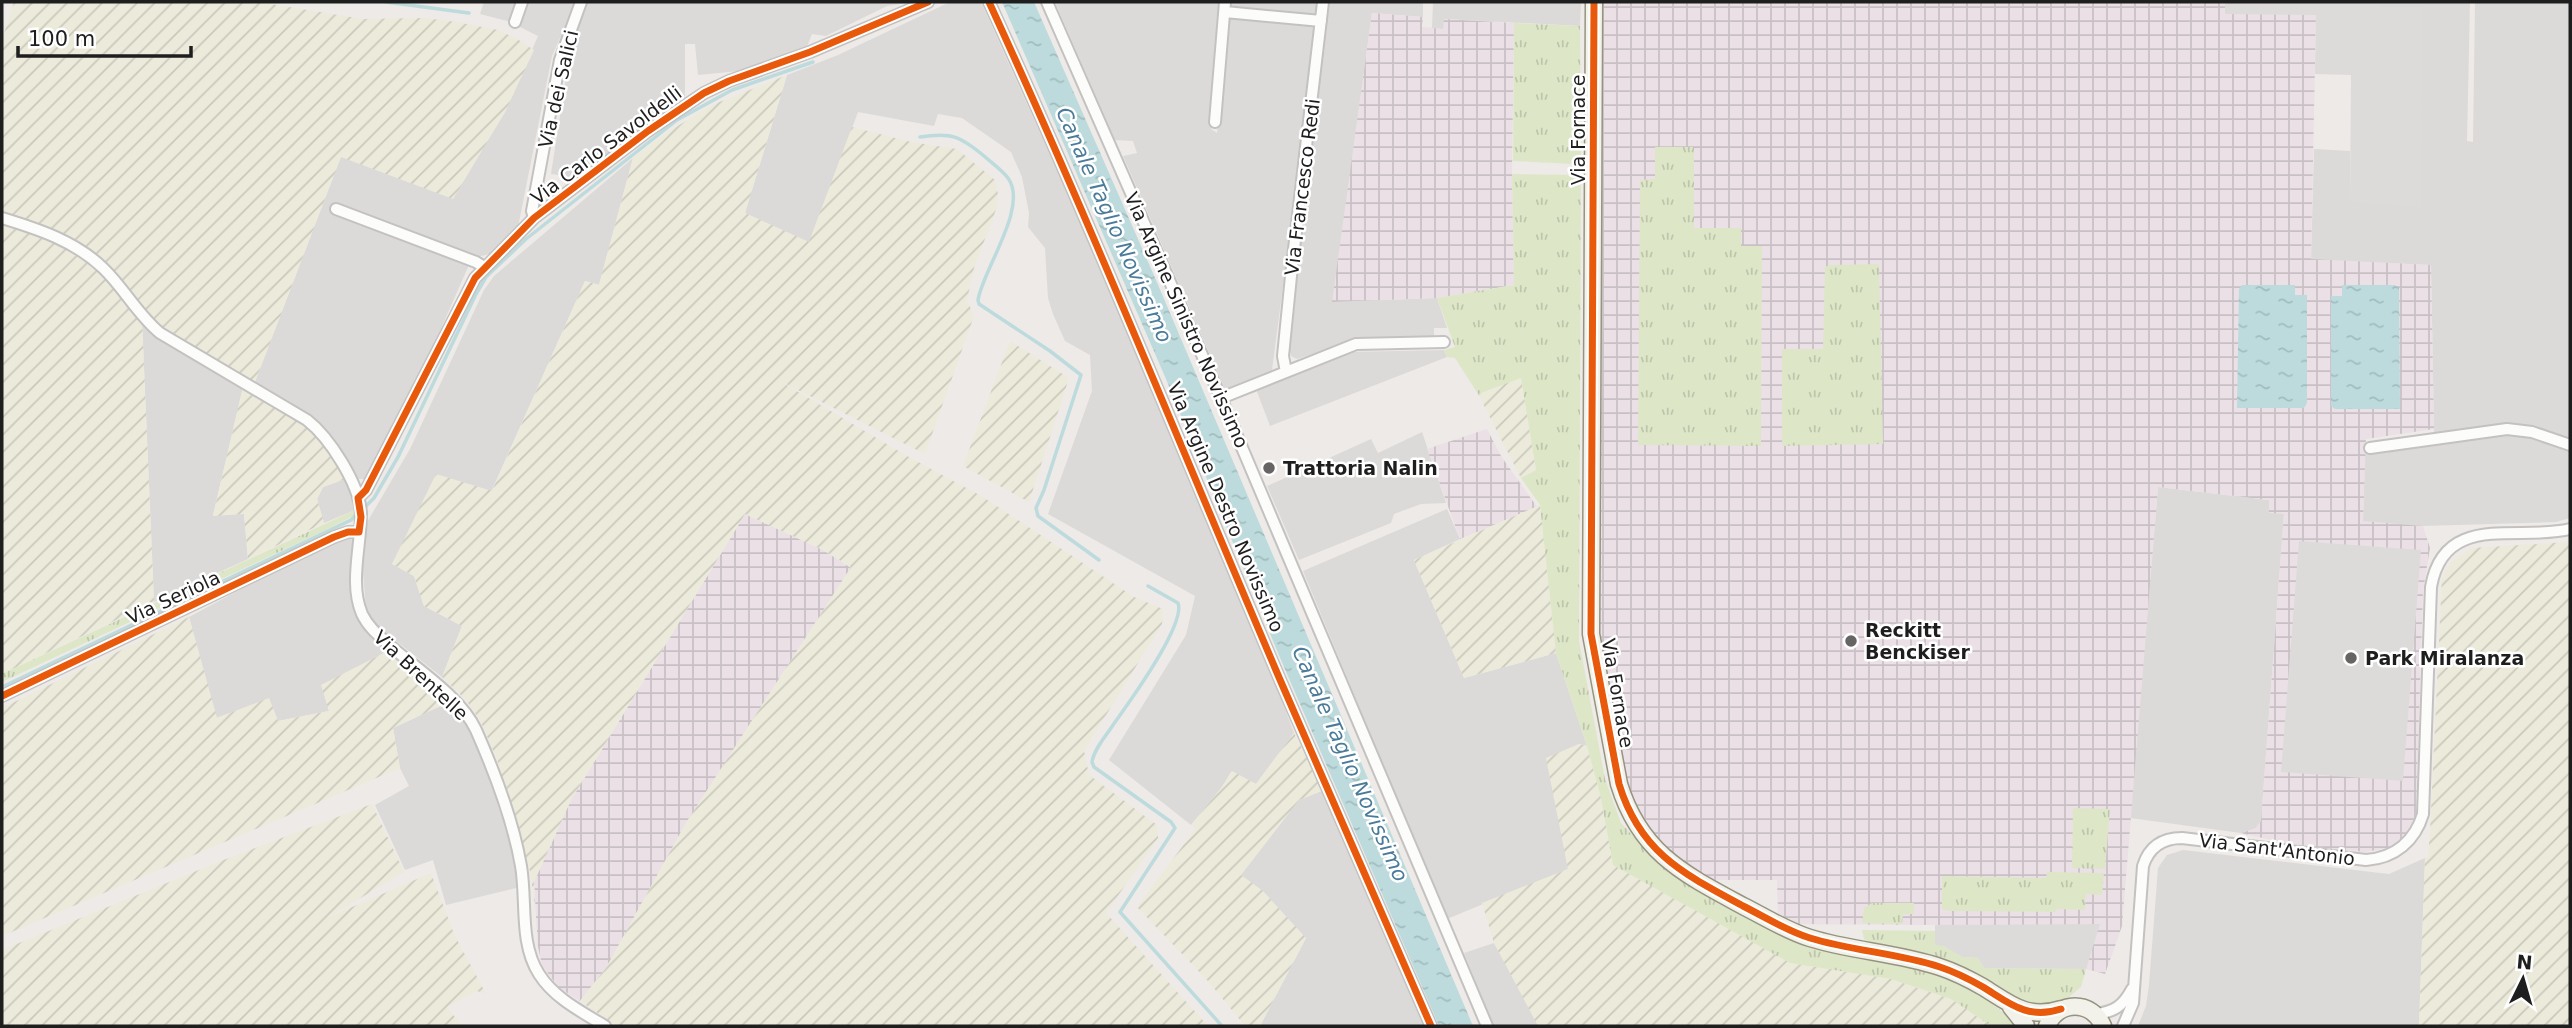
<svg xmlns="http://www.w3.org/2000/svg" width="2572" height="1028" viewBox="0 0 2572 1028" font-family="'DejaVu Sans',sans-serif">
<defs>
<pattern id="industrial-grid" width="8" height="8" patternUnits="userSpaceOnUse" patternTransform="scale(1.75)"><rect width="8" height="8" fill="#eae0e6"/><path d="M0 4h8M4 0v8" fill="none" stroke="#c8c0c5"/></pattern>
<pattern id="farmland-furrows" width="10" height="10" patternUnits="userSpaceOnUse" patternTransform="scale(1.75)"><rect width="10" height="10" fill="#ecebdb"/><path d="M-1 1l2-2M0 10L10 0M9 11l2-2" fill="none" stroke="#cac9bc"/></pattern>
<pattern id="grass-tufts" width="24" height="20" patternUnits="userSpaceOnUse" patternTransform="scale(1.75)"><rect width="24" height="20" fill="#dde7c8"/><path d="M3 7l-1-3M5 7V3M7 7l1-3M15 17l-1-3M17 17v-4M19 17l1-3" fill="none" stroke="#bdc6ab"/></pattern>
<pattern id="water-ripples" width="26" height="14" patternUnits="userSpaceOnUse" patternTransform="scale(1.75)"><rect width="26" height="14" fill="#bddbdd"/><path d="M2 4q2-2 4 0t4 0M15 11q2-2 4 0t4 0" fill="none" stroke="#a2bcbd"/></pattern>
</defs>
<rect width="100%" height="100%" fill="#edeae7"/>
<!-- residential -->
<path fill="#dcdad8" d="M 484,2 L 519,2 L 511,22 L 480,14 Z
M 527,2 L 576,2 L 552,56 L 518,227 L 490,254 L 472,258 L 421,374 L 367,479 L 354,479 L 345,457 L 325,428 L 290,402 L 255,382 L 341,156 L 495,128 L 505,112 L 538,36 L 518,26 Z
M 588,2 L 914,2 L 887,6 L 826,36 L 812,34 L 806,49 L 739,71 L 698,75 L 695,44 L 685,44 L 685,100 L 660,114 L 595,165 L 581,163 L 579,178 L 551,174 L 570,51 Z
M 950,2 L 981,2 L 1103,273 L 1261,645 L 1294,733 L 1256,784 L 1231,772 L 1222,787 L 1191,825 L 1109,760 L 1186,635 L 1195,596 L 1048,514 L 1092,391 L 1090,355 L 1065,341 L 1053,314 L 1048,298 L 1045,248 L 1028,227 L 1029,213 L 1022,177 L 1011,152 L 962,118 L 938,114 L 934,126 L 858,112 L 809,243 L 745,213 L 787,75 L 838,55 Z
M 1055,2 L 1222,2 L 1211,129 L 1217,133 L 1229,17 L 1316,23 L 1289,268 L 1285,271 L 1272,370 L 1225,389 L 1123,156 L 1137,153 L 1133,141 L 1115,140 Z
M 1230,2 L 1319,2 L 1317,17 L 1229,8 Z
M 1327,2 L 1423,2 L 1423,17 L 1372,13 L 1333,302 L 1437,298 L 1447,328 L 1434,328 L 1434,337 L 1365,337 L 1297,359 L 1291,356 L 1290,351 L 1298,270 L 1295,266 Z
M 1433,2 L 1581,2 L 1580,26 L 1445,19 L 1444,29 L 1432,28 Z
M 2380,2 L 2470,2 L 2467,141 L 2473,142 L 2475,2 L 2570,2 L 2570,439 L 2528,428 L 2434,436 L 2431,265 L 2311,260 L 2314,149 L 2350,151 L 2350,201 L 2421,7 L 2379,7 Z
M 633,158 L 599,285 L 585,281 L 491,492 L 392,564 L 414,576 L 424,606 L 462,626 L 442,677 L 373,623 L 366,610 L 362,560 L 366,524 L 410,449 L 484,290 L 494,276 Z
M 142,321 L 243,387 L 213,515 L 244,514 L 248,559 L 154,602 Z
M 1444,350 L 1447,357 L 1270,426 L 1256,389 L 1349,352 Z
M 1422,432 L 1446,503 L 1421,504 L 1394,514 L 1391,523 L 1299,560 L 1267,486 L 1371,439 L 1378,453 Z
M 2519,432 L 2570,451 L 2570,518 L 2556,522 L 2423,526 L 2363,522 L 2365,452 L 2496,433 Z
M 345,479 L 355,510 L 324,523 L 317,499 L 323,487 Z
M 2158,487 L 2269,500 L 2284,514 L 2261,821 L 2256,828 L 2249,831 L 2241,833 L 2130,818 Z
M 1447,509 L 1460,539 L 1414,560 L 1464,678 L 1556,653 L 1587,746 L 1579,744 L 1564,845 L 1568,869 L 1447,919 L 1303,571 Z
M 343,538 L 351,539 L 353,542 L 353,593 L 388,651 L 322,685 L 329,711 L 278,721 L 269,699 L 216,718 L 189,617 L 269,574 Z
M 449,702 L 461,713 L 481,752 L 518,867 L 520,887 L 446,905 L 433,860 L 405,870 L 375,805 L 409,786 L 400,768 L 393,728 Z
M 1324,790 L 1360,868 L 1424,1026 L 1260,1026 L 1306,938 L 1240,875 L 1299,800 Z
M 2183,850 L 2389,874 L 2425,858 L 2419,1026 L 2138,1026 L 2146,1006 L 2149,985 L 2158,868 L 2167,855 Z
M 1494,943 L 1529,1002 L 1540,1026 L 1494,1026 L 1464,953 Z"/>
<!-- industrial -->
<path fill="url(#industrial-grid)" d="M 1602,2 L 2225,2 L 2225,14 L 2316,14 L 2311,259 L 2431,265 L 2434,429 L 2366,439 L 2363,521 L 2423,526 L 2430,548 L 2423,591 L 2416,813 L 2413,823 L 2400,841 L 2388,848 L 2365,852 L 2294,845 L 2241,833 L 2256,828 L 2261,821 L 2284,514 L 2269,513 L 2269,500 L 2158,487 L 2122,926 L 2105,974 L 2086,969 L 1935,945 L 1935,925 L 1794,924 L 1778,913 L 1777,880 L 1715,880 L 1685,867 L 1668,854 L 1629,803 L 1600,640 Z
M 1372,13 L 1423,17 L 1422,27 L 1443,29 L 1444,19 L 1514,23 L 1512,174 L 1514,285 L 1437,298 L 1332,302 Z
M 1487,429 L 1501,456 L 1537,507 L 1460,539 L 1427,449 Z
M 745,514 L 823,550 L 851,568 L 686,823 L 606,968 L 580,1001 L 558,987 L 542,965 L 538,947 L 534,882 L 571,800 Z"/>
<!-- farmland -->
<path fill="url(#farmland-furrows)" d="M 14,2 L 258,2 L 363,19 L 425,18 L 456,22 L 498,30 L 517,39 L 534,50 L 505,112 L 453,199 L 341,157 L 255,382 L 161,331 L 106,267 L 2,215 L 2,40 Z
M 787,75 L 745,213 L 809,242 L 852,127 L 911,142 L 957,149 L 995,180 L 998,194 L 997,207 L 974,268 L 967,300 L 974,316 L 925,454 L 778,380 L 907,456 L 983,497 L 1134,597 L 1163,609 L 1162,624 L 1084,751 L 1089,775 L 1157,825 L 1158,838 L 1106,913 L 1208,1026 L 617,1026 L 580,1001 L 606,968 L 686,823 L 851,567 L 823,550 L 745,514 L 571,800 L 534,882 L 535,908 L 530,871 L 498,762 L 481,722 L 466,700 L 442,677 L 462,626 L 424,606 L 414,576 L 392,564 L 436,474 L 492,491 L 585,281 L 599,285 L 633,158 L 663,135 L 712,105 Z
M 2,221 L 45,236 L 93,262 L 142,321 L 154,602 L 2,674 Z
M 1010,341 L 1069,378 L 1029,502 L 963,466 Z
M 1521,377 L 1536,471 L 1521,478 L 1478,394 Z
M 243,387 L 308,425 L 331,450 L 345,479 L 323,487 L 317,499 L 324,523 L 248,559 L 244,514 L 213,516 Z
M 1540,505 L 1556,653 L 1464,678 L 1414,560 Z
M 2570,542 L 2570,1026 L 2419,1026 L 2425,858 L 2428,856 L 2430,833 L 2442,578 L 2451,562 L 2471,548 Z
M 189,617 L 217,718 L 269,698 L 278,721 L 329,711 L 321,685 L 388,651 L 449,702 L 393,728 L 400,768 L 2,936 L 2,708 Z
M 1294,733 L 1324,790 L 1299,800 L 1241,875 L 1263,891 L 1306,938 L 1260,1026 L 1245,1026 L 1208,981 L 1137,907 L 1196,828 L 1191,825 L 1222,787 L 1232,771 L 1256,784 Z
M 1579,744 L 1587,746 L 1601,798 L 1613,865 L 1790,962 L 1891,979 L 1951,999 L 1991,1026 L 1790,1026 L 1793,1006 L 1789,1026 L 1538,1026 L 1494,943 L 1482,903 L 1568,869 L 1546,758 Z
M 372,804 L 404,872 L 327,918 L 431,873 L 454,934 L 486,994 L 477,991 L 447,1007 L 462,1026 L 2,1026 L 2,950 L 221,861 Z"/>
<!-- grass -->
<path fill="url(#grass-tufts)" d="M 1514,23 L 1580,26 L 1581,160 L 1574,164 L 1513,161 Z
M 1655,147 L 1694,147 L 1694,228 L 1741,228 L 1741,246 L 1762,246 L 1761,446 L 1638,445 L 1640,180 L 1655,179 Z
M 1512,174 L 1577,175 L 1581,178 L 1579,641 L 1605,779 L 1621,823 L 1652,856 L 1686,883 L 1772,928 L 1930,971 L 1979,993 L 2020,1026 L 1991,1026 L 1951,999 L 1891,979 L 1790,963 L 1613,865 L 1601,798 L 1587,746 L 1556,653 L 1540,505 L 1521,478 L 1536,470 L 1521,378 L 1478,394 L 1455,358 L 1447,357 L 1444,350 L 1455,347 L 1437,298 L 1514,285 Z
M 1879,264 L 1883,444 L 1782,446 L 1782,349 L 1823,349 L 1825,267 L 1829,265 Z
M 355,510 L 355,515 L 330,528 L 2,682 L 2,674 Z
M 2073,808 L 2110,809 L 2105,869 L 2072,868 Z
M 2047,872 L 2104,873 L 2102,895 L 2086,894 L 2085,910 L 2056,909 L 2056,912 L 1950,911 L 1942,909 L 1942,876 L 2046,878 Z
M 1872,903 L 1914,903 L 1914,914 L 1903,914 L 1902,924 L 1862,923 L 1864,908 Z
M 1862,930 L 1935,931 L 1935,945 L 1944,945 L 1962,957 L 1978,958 L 1984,968 L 2086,969 L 2081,987 L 2068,998 L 2046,1007 L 2026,1007 L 1942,960 L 1920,952 L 1869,942 L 1864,939 Z"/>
<!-- parking -->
<path fill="#dddbda" d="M 2225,2 L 2380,2 L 2380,7 L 2422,7 L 2421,207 L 2350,201 L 2351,75 L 2315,74 L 2316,15 L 2225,14 Z
M 2299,541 L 2421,550 L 2403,781 L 2281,772 Z
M 2100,924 L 2086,969 L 1984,968 L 1978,958 L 1962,957 L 1944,946 L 1935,945 L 1935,925 Z"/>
<!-- water -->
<path fill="url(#water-ripples)" d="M 1002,2 L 1034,2 L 1156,280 L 1473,1026 L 1439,1026 L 1278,653 L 1166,379 Z
M 2242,285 L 2295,285 L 2295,295 L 2307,295 L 2307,403 L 2304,408 L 2237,408 L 2239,289 Z
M 2342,285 L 2395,285 L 2399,288 L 2400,409 L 2335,409 L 2331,406 L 2331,296 L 2342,296 Z"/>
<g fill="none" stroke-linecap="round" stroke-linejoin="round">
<!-- stream -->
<path stroke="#bddbdd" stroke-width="3.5" d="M 386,2 L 469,13
M 920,137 C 951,132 960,136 984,156 C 992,163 1002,170 1008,178 C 1029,207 983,269 978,300 L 979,304 L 1050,351 L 1081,375 L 1044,490 L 1036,508 L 1038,516 L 1099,560
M 364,508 L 374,498 L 398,457 L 476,294 L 486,277 L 526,239 L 677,120 L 732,90 L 813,62
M 1148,586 L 1178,603 C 1186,625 1128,704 1113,725 C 1106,736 1094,749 1092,762 L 1094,767 L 1171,822 L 1175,828 L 1120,912 L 1222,1026
M 2,687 L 351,520 L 358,513"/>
<defs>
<path id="street" d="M 989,2 C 1092,226 1184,455 1281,682 C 1330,797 1382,911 1431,1026
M 1047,2 L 1221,398 L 1487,1026
M 1225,12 L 1321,21
M 515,22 L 522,2
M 1215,122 L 1225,2
M 336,209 L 476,262 L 484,267
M 2,218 C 38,229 75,241 103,268 C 124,288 137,314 160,333 L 307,420 C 330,438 360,485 361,514 C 361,546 349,584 362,614 C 369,629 382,638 394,649 C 420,671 462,699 476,730 C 495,773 513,820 521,866 C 527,901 519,943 539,974 C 554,998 582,1012 605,1026
M 534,218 L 532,211 L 560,60 L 581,2
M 1286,372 L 1283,356 L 1292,266 L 1323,2
M 1221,398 L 1356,344 L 1444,342
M 2370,448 L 2507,429 L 2532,432 L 2570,445
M 358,498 L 366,490 L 475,278 L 534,218 L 648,131 L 704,93 L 729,81 L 810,52 L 928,2
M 2,696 L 334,537 L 348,532 L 359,532
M 2096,1014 C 2114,1012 2123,1006 2132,989
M 2123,1026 L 2133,1003 L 2143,866 C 2149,847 2162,838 2182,838 L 2366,860 C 2395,858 2415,841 2423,814 L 2431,587 C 2444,511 2519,542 2570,529"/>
<path id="secondary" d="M 1594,2 L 1591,634 L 1619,784 C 1640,853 1684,874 1743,906 C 1765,917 1787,931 1810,938 C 1852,951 1898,953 1940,967 C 1955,972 1969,979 1983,987 C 2009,1003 2027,1020 2061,1009
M 2011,1007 L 2026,1026
M 2047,1026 C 2058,1000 2092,1000 2103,1026"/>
</defs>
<!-- street casing -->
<use href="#street" stroke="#c4c2c1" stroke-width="14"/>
<!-- secondary casing -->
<use href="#secondary" stroke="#969480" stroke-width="19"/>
<!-- street -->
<use href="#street" stroke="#fcfcfb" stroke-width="10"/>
<!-- secondary -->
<use href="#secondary" stroke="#f3f2ea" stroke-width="16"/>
<defs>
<path id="cycleway" d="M 989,2 C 1092,226 1184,455 1281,682 C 1330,797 1382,911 1431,1026
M 1594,2 L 1591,634 L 1619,784 C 1640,853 1684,874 1743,906 C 1765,917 1787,931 1810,938 C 1852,951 1898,953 1940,967 C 1955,972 1969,979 1983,987 C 2009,1003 2027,1020 2061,1009
M 2,696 L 334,537 L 348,532 L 359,532 L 361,517 L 358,498 L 366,490 L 475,278 L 534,218 L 648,131 L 704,93 L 729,81 L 810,52 L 928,2"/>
</defs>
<!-- cycleway casing -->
<use href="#cycleway" stroke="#fff" stroke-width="11"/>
<!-- cycleway -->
<use href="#cycleway" stroke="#e8590c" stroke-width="7"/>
</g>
<!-- markers -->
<g fill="#666564" stroke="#fff" stroke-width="2.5">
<circle cx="1269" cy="468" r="7"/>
<circle cx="1851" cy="641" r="7"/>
<circle cx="2351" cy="658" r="7"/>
</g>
<g text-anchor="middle" stroke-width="5" stroke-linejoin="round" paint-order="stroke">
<!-- street labels -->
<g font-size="19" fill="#1e1e1e" stroke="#fff">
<text transform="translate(558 89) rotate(-77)" y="7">Via dei Salici</text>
<text transform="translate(1578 130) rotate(-90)" y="7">Via Fornace</text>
<text transform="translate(606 145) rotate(-37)" y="7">Via Carlo Savoldelli</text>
<text transform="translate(1302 187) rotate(-83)" y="7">Via Francesco Redi</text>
<text transform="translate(1187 320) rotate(66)" y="7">Via Argine Sinistro Novissimo</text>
<text transform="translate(1226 507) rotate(67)" y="7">Via Argine Destro Novissimo</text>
<text transform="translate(173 597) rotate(-25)" y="7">Via Seriola</text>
<text transform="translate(421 675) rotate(43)" y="7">Via Brentelle</text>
<text transform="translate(1618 693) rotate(80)" y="7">Via Fornace</text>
<text transform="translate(2277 849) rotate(7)" y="7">Via Sant'Antonio</text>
</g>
<!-- poi labels -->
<g font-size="19" font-weight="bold" fill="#1e1e1e" stroke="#fff" text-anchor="start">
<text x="1283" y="475">Trattoria Nalin</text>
<text x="1865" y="637">Reckitt<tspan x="1865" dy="22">Benckiser</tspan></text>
<text x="2365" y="665">Park Miralanza</text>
</g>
<!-- water labels -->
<g font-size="21" font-style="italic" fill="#4b7b99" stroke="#fff">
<text transform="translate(1114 225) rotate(66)" y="7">Canale Taglio Novissimo</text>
<text transform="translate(1350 764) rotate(66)" y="7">Canale Taglio Novissimo</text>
</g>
</g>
<!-- border -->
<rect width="2572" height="1028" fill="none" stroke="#1e1e1e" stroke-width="7"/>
<!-- north arrow -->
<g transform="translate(2523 979) rotate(5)" stroke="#ffffff" stroke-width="5" paint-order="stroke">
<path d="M0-5L12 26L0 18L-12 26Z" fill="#1e1e1e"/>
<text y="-10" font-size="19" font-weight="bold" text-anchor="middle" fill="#1e1e1e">N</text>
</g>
<!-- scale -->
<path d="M18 46v10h173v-10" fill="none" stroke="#1e1e1e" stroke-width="3.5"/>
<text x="28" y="46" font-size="21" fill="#1e1e1e" stroke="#ffffff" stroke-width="5" paint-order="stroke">100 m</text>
</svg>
